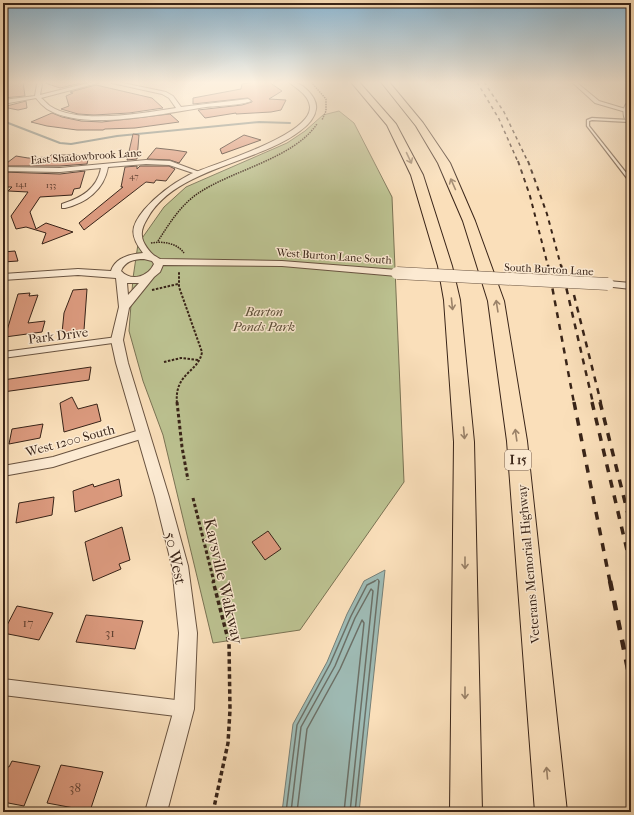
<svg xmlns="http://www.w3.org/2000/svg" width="634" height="815" viewBox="0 0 634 815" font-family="'IM FELL French Canon',serif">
<rect width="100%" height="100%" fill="#fadfba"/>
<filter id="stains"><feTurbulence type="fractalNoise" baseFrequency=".005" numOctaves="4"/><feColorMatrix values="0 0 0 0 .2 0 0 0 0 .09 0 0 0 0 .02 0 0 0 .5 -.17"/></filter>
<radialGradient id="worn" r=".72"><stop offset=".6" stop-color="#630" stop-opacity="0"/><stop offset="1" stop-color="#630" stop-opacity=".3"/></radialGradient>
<!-- green -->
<path fill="#bcc291" stroke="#7a7354" d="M 339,111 L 354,123 L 392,197 L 404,482 L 300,630 L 213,643 L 163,435 L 143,381 L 129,331 L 133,278 L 138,244 L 164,207 L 186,187 L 287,143 L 305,131 L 323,115 Z"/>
<!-- water -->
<path fill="#9fbcb6" stroke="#767f77" d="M 385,570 L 359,812 L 282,812 L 293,724 L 327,662 L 347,614 L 364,581 Z"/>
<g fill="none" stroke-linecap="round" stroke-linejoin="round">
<!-- shore-far1 -->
<path stroke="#6c7067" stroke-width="1" d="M 373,582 L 378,579 L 379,582"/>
<!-- shore -->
<path stroke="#6c7067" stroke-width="1.5" d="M 286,812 L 297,725 L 330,664 L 351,616 L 367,585 L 375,581
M 291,812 L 301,727 L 335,666 L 355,618 L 371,589 L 373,591 L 350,812
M 297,812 L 307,729 L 340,669 L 362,620 L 364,623 L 344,812
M 355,812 L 379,581"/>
<!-- stream -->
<path stroke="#767f77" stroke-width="2" d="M 3,121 L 60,143 L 71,144 L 117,136 L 259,122 L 290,123"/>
</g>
<!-- building -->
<path fill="#da997d" stroke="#392418" d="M 3,82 L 23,82 L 25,96 L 3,98 Z
M 45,82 L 85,82 L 60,88 L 45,83 Z
M 256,82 L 269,82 L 282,91 L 269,99 L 286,100 L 281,110 L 271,112 L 236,114 L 236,113 L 205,118 L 198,110 L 242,105 L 252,102 L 252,101 L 248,98 L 193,104 L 193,98 L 241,89 L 242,84 Z
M 96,85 L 152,98 L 163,108 L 129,113 L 94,115 L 78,114 L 61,109 L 69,106 L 66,96 L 73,93 L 70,92 Z
M 26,101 L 27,108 L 18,110 L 3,107 Z
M 52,113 L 62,117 L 81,121 L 102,122 L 170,114 L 179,122 L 135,128 L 105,129 L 103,130 L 77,130 L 47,126 L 31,122 Z
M 133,134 L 139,135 L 137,159 L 127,160 Z
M 244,135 L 261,140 L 222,154 L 220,149 Z
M 156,148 L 174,150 L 187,152 L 179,163 L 170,160 L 147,159 Z
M 51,155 L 89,155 L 87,164 L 60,166 L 3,166 L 16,156 L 28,158 L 50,157 Z
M 137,166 L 137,169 L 140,166 L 169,166 L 175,169 L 166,181 L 156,180 L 154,183 L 146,182 L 84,230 L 79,223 L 123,187 L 121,187 L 125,167 Z
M 85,171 L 80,188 L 74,189 L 72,195 L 40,197 L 30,212 L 36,229 L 46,223 L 73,232 L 42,244 L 46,233 L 26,227 L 16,229 L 11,216 L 28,192 L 8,191 L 12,187 L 3,187 L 3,172 L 60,174 Z
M 15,251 L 18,261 L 3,262 L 3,252 Z
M 87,289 L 84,330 L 62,333 L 64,313 L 73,290 Z
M 30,293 L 29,296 L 38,295 L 28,323 L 45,321 L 42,332 L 5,337 L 18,294 Z
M 91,367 L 89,380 L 3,392 L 3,380 Z
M 72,397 L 78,409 L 97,404 L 101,421 L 64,432 L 60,403 Z
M 43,424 L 40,438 L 9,444 L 12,429 Z
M 119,479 L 122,496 L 75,512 L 73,491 L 93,484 L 94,487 Z
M 54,497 L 52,515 L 16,523 L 19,503 Z
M 122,527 L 130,560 L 119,564 L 121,569 L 93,581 L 85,542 Z
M 268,531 L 281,549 L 265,560 L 252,542 Z
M 17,606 L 53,613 L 39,640 L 3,633 Z
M 86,615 L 143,621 L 135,649 L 76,642 Z
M 12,761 L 40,766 L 24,806 L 3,802 L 3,766 L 9,767 Z
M 61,765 L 103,772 L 90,811 L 47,803 Z"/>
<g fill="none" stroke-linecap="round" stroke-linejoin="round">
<defs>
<path id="service" d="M 592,118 L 629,120 L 630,121 L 629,122 L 592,120 L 589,121 L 589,126 L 631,179 L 631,182 L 630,182 L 587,126 L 587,120 Z"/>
<path id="minor" d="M 36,82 L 40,82 L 42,84 L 40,95 L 92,82 L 98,82 L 98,83 L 41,98 C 44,100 47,104 50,106 C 79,125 143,113 176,108 L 169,98 L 162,94 L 112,83 L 112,82 L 118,82 L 166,92 L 173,96 L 181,107 L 248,99 L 251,101 C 244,105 215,106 206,107 C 164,113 84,132 47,109 C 43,106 39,102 36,98 L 3,104 L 3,100 L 35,96 L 37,84 Z
M 572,82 L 576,82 L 599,101 L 629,110 L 626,112 L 595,103 Z
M 146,160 L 170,161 L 202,173 L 199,175 L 169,165 L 146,164 L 108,167 C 104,190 86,203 65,208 L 62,208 L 62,204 C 81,198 97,189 101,168 L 60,172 L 3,171 L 3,167 L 60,168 Z
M 117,337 L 122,340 L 120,342 L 3,358 L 3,352 Z
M 143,429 L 147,431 L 149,434 L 147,437 L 53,467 L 3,476 L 3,466 L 53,457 Z
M 3,679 L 184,701 L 190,703 L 192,709 L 190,715 L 184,717 L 3,695 Z"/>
<path id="tertiary" d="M 289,82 C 300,80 318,97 316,109 C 315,118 307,126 300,131 C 257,164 175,168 147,219 C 144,224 141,230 142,236 C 142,242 150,253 155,256 C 157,257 158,258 160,259 L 282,261 L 397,270 L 402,273 L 397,276 L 282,266 L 163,265 L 160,272 L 154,277 L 129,308 L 123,340 L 128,363 L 169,497 L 188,566 L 197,633 L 194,709 L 167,812 L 145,812 L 174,709 L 179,633 L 172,566 L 155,497 L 116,363 L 111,340 L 119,307 L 116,278 L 78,275 L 3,280 L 3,274 L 78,269 L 111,271 C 115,258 130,254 143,253 C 130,236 130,227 144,210 C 156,196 172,184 189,175 C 212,164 311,136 310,107 C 309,95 297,89 289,82 ZM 144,259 L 152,261 L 154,264 C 148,277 131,282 121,271 C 125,261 134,259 144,259 ZM 127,283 L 139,283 L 128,295 Z
M 631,100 L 629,112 L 631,125 C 621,120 621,105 631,100 Z
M 608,281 L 631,283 L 631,289 L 604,286 L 603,284 L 604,282 Z"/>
<path id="motorway" d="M 351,82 L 359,82 L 396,124 L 423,175 L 452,266 L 460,300 L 474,442 L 482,812 L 450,812 L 454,442 L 444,300 L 438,266 L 411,175 L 387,125 Z
M 381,82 L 389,82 L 423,123 L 450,163 L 475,221 L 504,301 L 527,441 L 567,812 L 535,812 L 507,441 L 488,301 L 463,221 L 438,163 L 416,126 Z"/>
</defs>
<!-- service casing -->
<use href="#service" stroke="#695340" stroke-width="2.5"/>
<!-- minor casing -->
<use href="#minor" stroke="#695340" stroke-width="2"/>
<!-- tertiary casing -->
<use href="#tertiary" stroke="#695340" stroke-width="2"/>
<!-- motorway casing -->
<use href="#motorway" stroke="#392418" stroke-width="2"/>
<!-- path-far3 -->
<path stroke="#392418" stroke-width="1.5" stroke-dasharray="1.5 1" stroke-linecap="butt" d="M 311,82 L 326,99 L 326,111 L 322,120
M 629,82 L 631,83
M 158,241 C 169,224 180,206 197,194 C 232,170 293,159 317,124
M 151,243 C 163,241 177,243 184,253"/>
<!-- path-far2 -->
<path stroke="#392418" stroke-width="2" stroke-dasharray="2.5 1.5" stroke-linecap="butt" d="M 152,290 L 178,284
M 164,362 L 181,358 L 198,360
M 177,403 C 174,373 199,372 202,352 L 179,287 L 179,272"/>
<!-- path-far1 -->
<path stroke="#392418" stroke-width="3" stroke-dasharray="3.5 2.5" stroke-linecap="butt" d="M 177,402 L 182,447 L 188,480
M 193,498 L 214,582"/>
<!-- path -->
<path stroke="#392418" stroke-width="3.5" stroke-dasharray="4.5 3" stroke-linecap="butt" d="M 213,812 L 228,743 L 230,710 L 229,643 L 213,581"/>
<!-- service -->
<use href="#service" fill="#fcead2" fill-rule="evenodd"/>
<!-- minor -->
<use href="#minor" fill="#fcead2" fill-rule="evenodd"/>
<!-- tertiary -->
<use href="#tertiary" fill="#fcead2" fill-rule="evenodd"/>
<!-- motorway -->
<use href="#motorway" fill="#fadfba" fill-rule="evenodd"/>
<!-- rail-far4 -->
<path stroke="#392418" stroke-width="1.5" stroke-dasharray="3.5 3.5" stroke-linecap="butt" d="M 477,82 L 499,119 L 518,162
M 484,82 L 504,112 L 528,162"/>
<!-- rail-far3 -->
<path stroke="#392418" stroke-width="2" stroke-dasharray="4.5 4.5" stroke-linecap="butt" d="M 518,161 L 530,196 L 548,266
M 528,161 L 547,214 L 561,266"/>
<!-- rail-far2 -->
<path stroke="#392418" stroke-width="2.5" stroke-dasharray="6 6" stroke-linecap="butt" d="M 548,265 L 574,403
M 561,265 L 593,403
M 574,295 L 601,403"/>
<!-- rail-far1 -->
<path stroke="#392418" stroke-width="3.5" stroke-dasharray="8 8" stroke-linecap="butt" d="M 574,402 L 610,582
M 592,402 L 631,567
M 600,402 L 631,526"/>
<!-- rail -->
<path stroke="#392418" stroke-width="4.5" stroke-dasharray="10 10" stroke-linecap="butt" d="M 610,581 L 631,684"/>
<defs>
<path id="tertiary-bridge" d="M 397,273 L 608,284"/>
</defs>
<!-- tertiary-bridge casing -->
<use href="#tertiary-bridge" stroke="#695340" stroke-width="13" stroke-linecap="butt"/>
<!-- tertiary-bridge -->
<use href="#tertiary-bridge" stroke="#fcead2" stroke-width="12"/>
</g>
<!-- one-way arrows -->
<defs><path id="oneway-shaft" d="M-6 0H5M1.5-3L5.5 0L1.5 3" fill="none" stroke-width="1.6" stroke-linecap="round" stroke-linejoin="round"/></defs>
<g stroke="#9a8269">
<use href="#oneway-shaft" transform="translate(409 158) rotate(65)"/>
<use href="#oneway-shaft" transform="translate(453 184) rotate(-114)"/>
<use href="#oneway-shaft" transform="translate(452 304) rotate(84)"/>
<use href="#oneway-shaft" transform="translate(497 306) rotate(-99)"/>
<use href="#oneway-shaft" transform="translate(464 433) rotate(85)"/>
<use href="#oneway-shaft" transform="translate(516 435) rotate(-98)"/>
<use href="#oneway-shaft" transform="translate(465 563) rotate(90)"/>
<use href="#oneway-shaft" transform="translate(465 693) rotate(90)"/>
<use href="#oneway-shaft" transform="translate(547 773) rotate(-95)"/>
</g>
<!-- sky -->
<linearGradient id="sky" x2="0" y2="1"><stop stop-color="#8bb7d4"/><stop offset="0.42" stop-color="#fdf1e0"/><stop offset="1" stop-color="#fdf1e0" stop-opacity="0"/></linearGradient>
<rect width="634" height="196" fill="url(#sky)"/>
<g text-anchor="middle" stroke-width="3" stroke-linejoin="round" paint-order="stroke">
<!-- far-number labels -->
<g font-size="9" fill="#614131">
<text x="134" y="179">47</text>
<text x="21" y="187">141</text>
<text x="51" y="188">133</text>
</g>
<!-- far-street labels -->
<g font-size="11" fill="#392418" stroke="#fcead2">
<text transform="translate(86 156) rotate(-4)" y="4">East Shadowbrook Lane</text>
<text transform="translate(334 256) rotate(4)" y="4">West Burton Lane South</text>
<text transform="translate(549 269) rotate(3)" y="4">South Burton Lane</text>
</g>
<!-- shield labels -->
<rect fill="#fcead2" stroke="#745f50" stroke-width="1" x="505" y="450" width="26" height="20" rx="3"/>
<g font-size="12" font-weight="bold" fill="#392418">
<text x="518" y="464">I 15</text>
</g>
<!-- park labels -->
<g font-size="13" font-style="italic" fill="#5a4c36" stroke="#fcead2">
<text x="264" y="316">Barton<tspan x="264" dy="15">Ponds Park</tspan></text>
</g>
<!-- street labels -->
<g font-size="13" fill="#392418" stroke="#fcead2">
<text transform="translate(58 335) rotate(-7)" y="5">Park Drive</text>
<text transform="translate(70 440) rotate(-15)" y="5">West 1200 South</text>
<text transform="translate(528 564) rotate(-95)" y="5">Veterans Memorial Highway</text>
</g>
<!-- near-number labels -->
<g font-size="13" fill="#614131">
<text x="28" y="627">17</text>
<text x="110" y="637">31</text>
<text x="75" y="792">38</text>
</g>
<!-- near-street labels -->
<g font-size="16" fill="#392418" stroke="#fcead2">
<text transform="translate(176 558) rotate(78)" y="6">50 West</text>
<text transform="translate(224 581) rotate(77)" y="6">Kaysville Walkway</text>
</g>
</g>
<!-- margin -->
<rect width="634" height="815" fill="none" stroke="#fadfba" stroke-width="16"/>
<rect x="4" y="4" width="626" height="807" fill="none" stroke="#392418" stroke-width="2"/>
<rect x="8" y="8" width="618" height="799" fill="none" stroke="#392418"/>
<rect width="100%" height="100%" filter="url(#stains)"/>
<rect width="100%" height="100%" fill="url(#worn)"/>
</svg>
